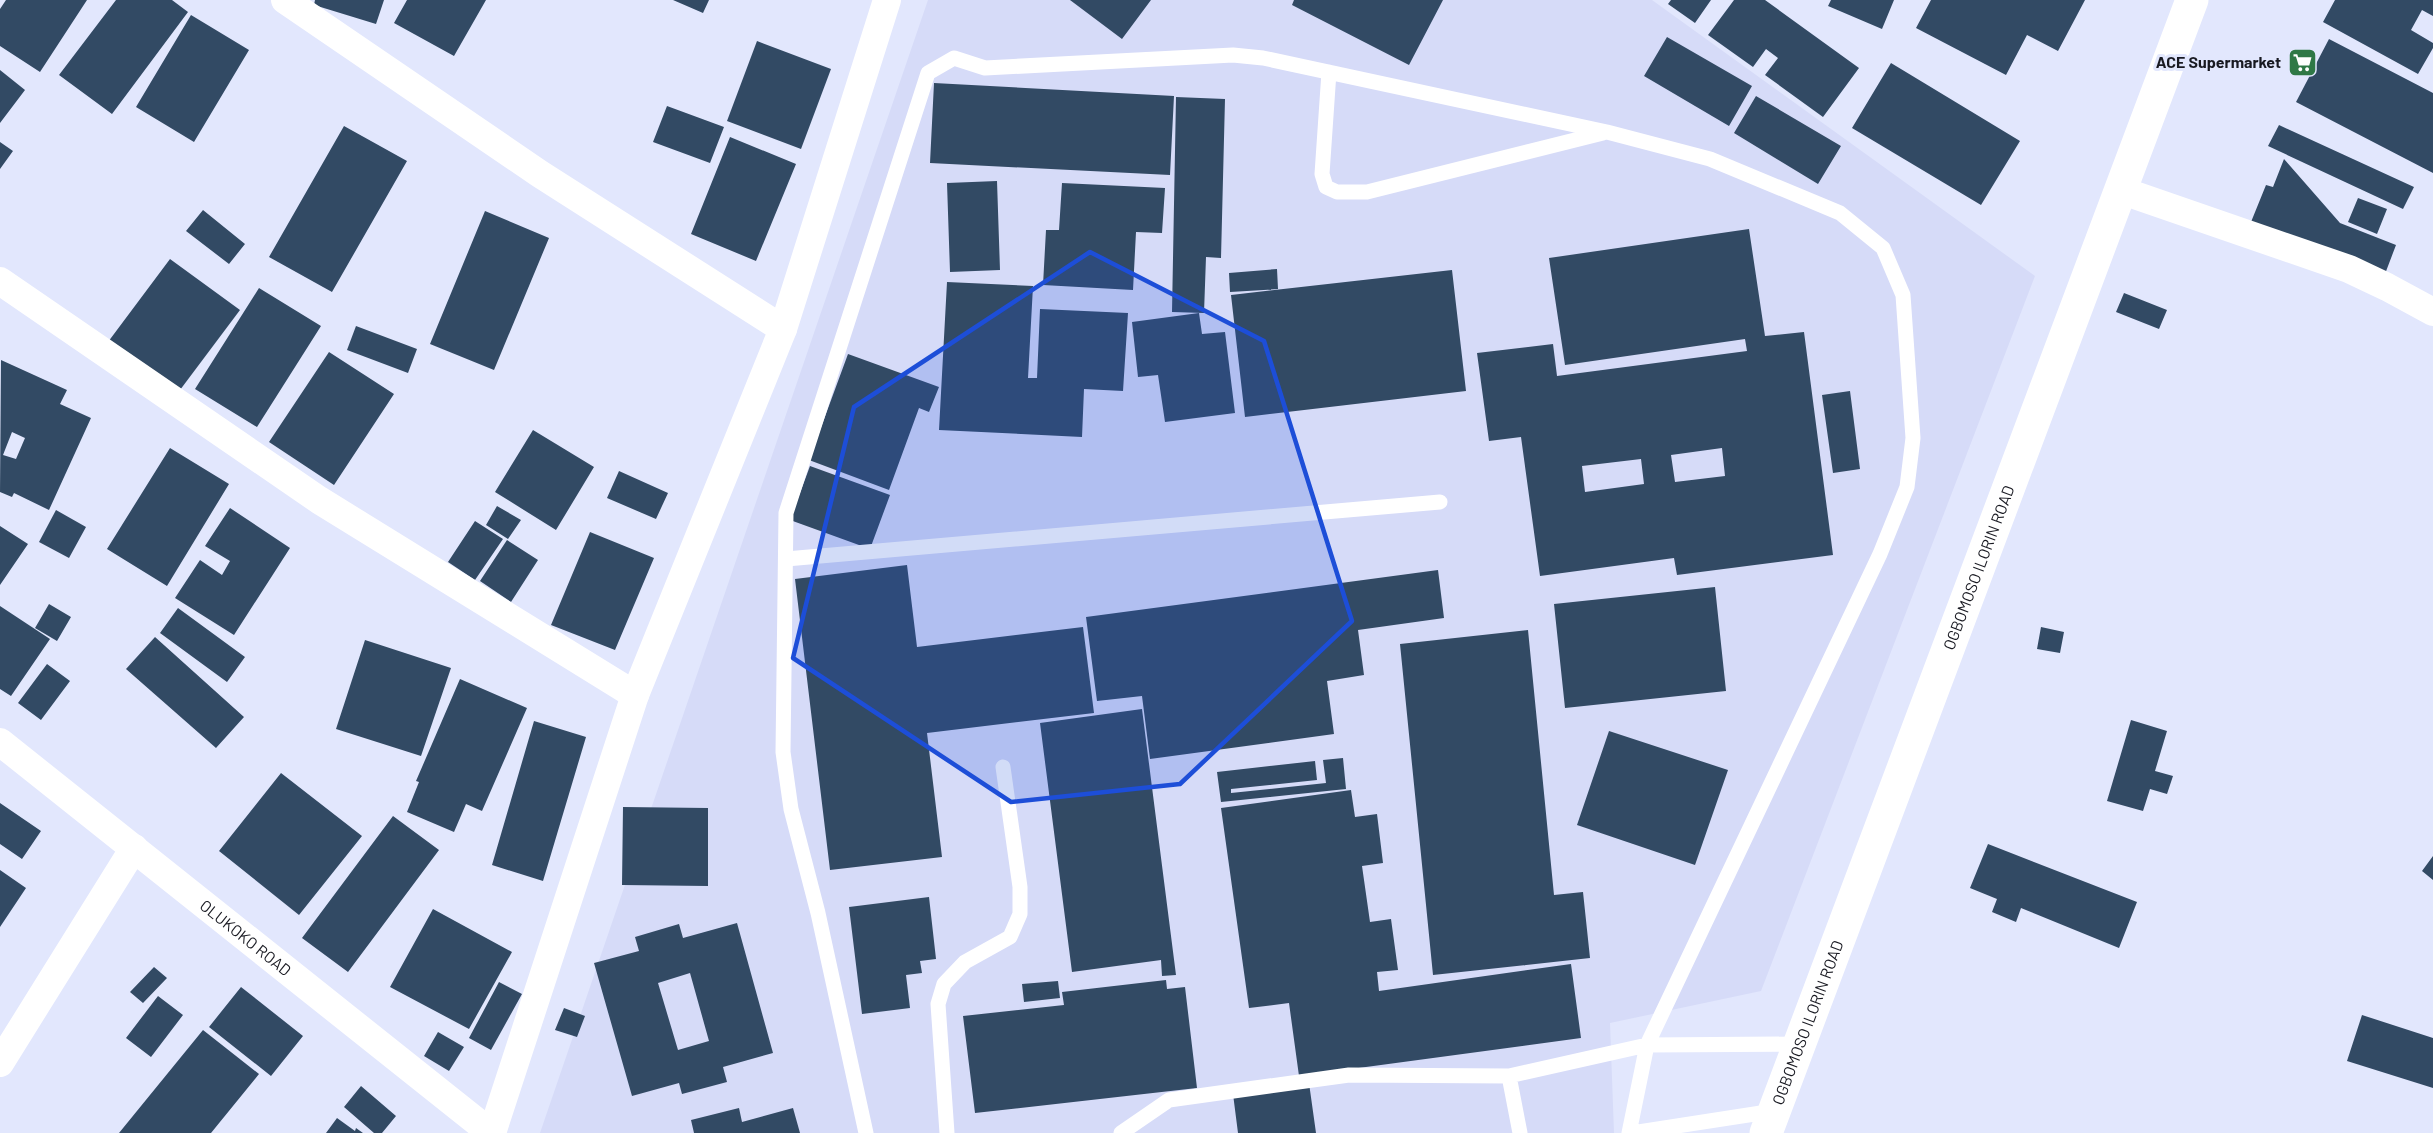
<svg xmlns="http://www.w3.org/2000/svg" width="2433" height="1133" viewBox="0 0 2433 1133" font-family="Barlow,sans-serif">
<rect width="100%" height="100%" fill="#e2e7fd"/>
<!-- built -->
<path fill="#d6dbf8" d="M 928,0 L 1652,0 L 2035,276 L 1761,991 L 1610,1023 L 1614,1133 L 540,1133 Z"/>
<!-- building -->
<path fill="#324a64" fill-rule="evenodd" d="M 6,0 L 87,0 L 40,72 L 0,46 L 0,9 Z
M 116,0 L 172,0 L 188,12 L 112,114 L 59,75 Z
M 315,0 L 384,0 L 376,24 L 314,5 Z
M 407,0 L 486,0 L 454,56 L 394,23 Z
M 673,0 L 709,0 L 703,13 Z
M 1070,0 L 1151,0 L 1122,39 Z
M 1294,0 L 1443,0 L 1409,65 L 1292,5 Z
M 1671,0 L 1711,0 L 1695,23 L 1668,4 Z
M 1734,0 L 1765,0 L 1859,68 L 1823,117 L 1765,75 L 1778,58 L 1766,49 L 1753,67 L 1708,35 Z
M 1831,0 L 1894,0 L 1882,29 L 1828,6 Z
M 1931,0 L 2085,0 L 2058,51 L 2027,35 L 2006,75 L 1916,28 Z
M 2335,0 L 2433,0 L 2433,16 L 2422,10 L 2411,30 L 2433,43 L 2433,48 L 2418,74 L 2323,22 Z
M 191,15 L 249,50 L 194,142 L 136,107 Z
M 1667,37 L 1752,86 L 1729,126 L 1644,76 Z
M 2329,39 L 2433,93 L 2433,173 L 2296,102 Z
M 757,41 L 831,69 L 801,149 L 727,121 Z
M 1891,63 L 2020,141 L 1981,205 L 1852,128 Z
M 0,70 L 25,90 L 0,123 Z
M 934,83 L 1174,96 L 1170,175 L 930,163 Z
M 1756,96 L 1841,146 L 1818,184 L 1734,133 Z
M 1176,97 L 1225,99 L 1221,258 L 1206,257 L 1204,313 L 1172,312 Z
M 667,106 L 724,127 L 710,163 L 653,142 Z
M 2279,125 L 2414,187 L 2403,209 L 2268,146 Z
M 344,126 L 407,161 L 332,292 L 269,257 Z
M 730,137 L 796,164 L 756,261 L 691,234 Z
M 0,142 L 13,151 L 0,169 Z
M 2284,159 L 2340,223 L 2396,245 L 2385,274 L 2251,222 L 2266,185 L 2273,187 Z
M 997,181 L 1000,270 L 950,272 L 947,183 Z
M 1062,183 L 1165,188 L 1162,233 L 1136,232 L 1133,290 L 1043,285 L 1046,230 L 1059,230 Z
M 2358,198 L 2387,209 L 2377,234 L 2348,222 Z
M 203,210 L 245,244 L 229,264 L 186,231 Z
M 485,211 L 549,238 L 494,370 L 430,344 Z
M 1749,229 L 1765,336 L 1804,332 L 1833,555 L 1677,575 L 1674,558 L 1540,576 L 1521,437 L 1489,441 L 1477,353 L 1553,344 L 1557,376 L 1747,351 L 1745,339 L 1565,365 L 1549,258 ZM 1722,448 L 1725,476 L 1675,482 L 1671,455 ZM 1641,459 L 1644,484 L 1585,492 L 1582,466 Z
M 170,259 L 240,310 L 177,394 L 108,342 Z
M 1277,269 L 1278,289 L 1230,292 L 1229,273 Z
M 1452,270 L 1466,391 L 1245,417 L 1231,295 Z
M 947,282 L 1033,286 L 1028,378 L 1037,378 L 1040,309 L 1128,313 L 1123,391 L 1084,389 L 1082,437 L 939,430 Z
M 259,288 L 321,326 L 257,427 L 195,389 Z
M 2124,293 L 2167,310 L 2159,329 L 2116,312 Z
M 1199,313 L 1202,334 L 1225,332 L 1235,413 L 1165,422 L 1158,375 L 1138,377 L 1132,322 Z
M 356,326 L 417,349 L 408,373 L 347,350 Z
M 329,352 L 394,394 L 334,485 L 269,442 Z
M 848,354 L 939,387 L 929,412 L 919,408 L 889,490 L 809,460 Z
M 1,360 L 67,390 L 60,404 L 91,418 L 49,510 L 14,493 L 12,497 L 0,492 ZM 12,432 L 25,438 L 16,459 L 3,455 Z
M 1850,391 L 1860,469 L 1833,473 L 1822,395 Z
M 533,430 L 594,467 L 556,530 L 495,492 Z
M 170,448 L 229,484 L 167,586 L 107,549 Z
M 810,466 L 890,495 L 870,549 L 790,520 Z
M 619,471 L 668,493 L 656,519 L 607,498 Z
M 497,506 L 521,520 L 508,539 L 486,525 Z
M 230,508 L 290,548 L 234,635 L 175,598 L 200,560 L 222,575 L 230,561 L 205,546 Z
M 56,510 L 86,527 L 69,558 L 39,542 Z
M 475,521 L 503,539 L 475,580 L 448,562 Z
M 0,526 L 28,544 L 0,585 Z
M 590,532 L 654,558 L 615,650 L 551,625 Z
M 507,540 L 538,560 L 511,602 L 480,581 Z
M 907,565 L 917,647 L 1083,627 L 1094,713 L 927,733 L 942,857 L 830,870 L 795,579 Z
M 1438,570 L 1444,618 L 1358,630 L 1364,675 L 1327,681 L 1334,734 L 1150,759 L 1142,696 L 1097,701 L 1086,617 Z
M 1715,587 L 1726,691 L 1565,708 L 1554,604 Z
M 49,604 L 71,617 L 57,641 L 35,628 Z
M 0,606 L 50,639 L 11,696 L 0,689 Z
M 178,608 L 245,657 L 227,682 L 160,633 Z
M 2041,627 L 2064,632 L 2060,653 L 2037,649 Z
M 1528,630 L 1554,895 L 1583,892 L 1590,958 L 1433,975 L 1400,644 Z
M 155,637 L 244,717 L 216,748 L 126,669 Z
M 365,640 L 451,668 L 421,756 L 336,729 Z
M 47,664 L 70,681 L 41,720 L 18,703 Z
M 460,679 L 527,708 L 482,811 L 466,804 L 454,832 L 407,812 L 419,782 L 416,781 Z
M 1142,709 L 1176,975 L 1162,976 L 1161,960 L 1072,972 L 1040,723 Z
M 2131,720 L 2167,731 L 2155,771 L 2173,776 L 2167,794 L 2150,789 L 2143,811 L 2107,801 Z
M 534,721 L 586,737 L 543,881 L 492,865 Z
M 1609,731 L 1728,770 L 1695,865 L 1577,825 Z
M 1343,758 L 1346,789 L 1221,802 L 1217,772 L 1315,761 L 1317,780 L 1231,789 L 1231,793 L 1326,783 L 1323,760 Z
M 281,773 L 362,836 L 299,915 L 219,851 Z
M 1351,790 L 1355,817 L 1377,814 L 1383,863 L 1362,866 L 1370,922 L 1391,919 L 1398,970 L 1377,972 L 1379,991 L 1571,964 L 1581,1038 L 1299,1076 L 1289,1003 L 1249,1008 L 1221,808 Z
M 0,803 L 41,831 L 22,859 L 0,844 Z
M 623,807 L 708,808 L 708,886 L 622,885 Z
M 393,816 L 439,850 L 348,972 L 302,938 Z
M 1988,844 L 2137,902 L 2119,948 L 2021,908 L 2016,922 L 1992,912 L 1997,899 L 1970,888 Z
M 2433,856 L 2433,880 L 2422,871 Z
M 0,870 L 26,888 L 0,927 Z
M 929,897 L 936,959 L 920,961 L 922,973 L 906,975 L 910,1008 L 862,1014 L 849,907 Z
M 433,909 L 512,952 L 469,1029 L 390,987 Z
M 737,923 L 773,1053 L 723,1067 L 727,1082 L 682,1094 L 679,1083 L 632,1096 L 594,963 L 639,951 L 635,937 L 679,924 L 683,938 ZM 690,973 L 709,1041 L 678,1050 L 658,983 Z
M 154,967 L 167,978 L 143,1003 L 130,992 Z
M 1166,980 L 1167,989 L 1185,987 L 1197,1088 L 975,1113 L 963,1016 L 1064,1005 L 1062,992 Z
M 1058,981 L 1060,998 L 1024,1002 L 1022,984 Z
M 499,982 L 522,994 L 491,1050 L 469,1038 Z
M 241,987 L 303,1036 L 271,1076 L 209,1027 Z
M 158,996 L 183,1015 L 151,1057 L 126,1038 Z
M 564,1008 L 585,1016 L 577,1037 L 555,1030 Z
M 2362,1015 L 2433,1038 L 2433,1088 L 2347,1061 Z
M 203,1030 L 259,1074 L 211,1133 L 119,1133 Z
M 438,1032 L 464,1047 L 449,1071 L 424,1056 Z
M 1309,1083 L 1316,1133 L 1238,1133 L 1233,1094 Z
M 361,1086 L 396,1116 L 382,1133 L 374,1133 L 344,1107 Z
M 739,1108 L 742,1122 L 793,1108 L 800,1133 L 694,1133 L 691,1120 Z
M 337,1118 L 355,1131 L 356,1128 L 363,1133 L 326,1133 Z"/>
<g fill="none" stroke-linecap="round" stroke-linejoin="round">
<!-- service -->
<path stroke="#fff" stroke-width="15" d="M 1329,72 L 1322,174 L 1326,187 L 1337,192 L 1367,192 L 1603,133
M 786,559 L 1440,502
M 1509,1076 L 1520,1133
M 866,1133 L 818,913 L 791,809 L 783,752 L 786,513 L 928,73 L 954,58 L 985,68 L 1233,55 L 1263,58 L 1607,132 L 1710,159 L 1840,213 L 1883,248 L 1903,295 L 1913,438 L 1907,487 L 1880,554 L 1647,1045 L 1629,1133
M 947,1133 L 938,1004 L 944,984 L 965,962 L 1010,937 L 1020,914 L 1020,887 L 1003,767
M 1121,1133 L 1169,1100 L 1349,1075 L 1509,1076 L 1647,1045 L 1799,1044
M 1632,1133 L 1774,1111"/>
<!-- minor -->
<g stroke="#fff" stroke-width="28">
<path d="M 285,0 L 540,174 L 783,329"/>
<path d="M 2120,190 L 2349,269 L 2387,287 L 2433,312"/>
<path d="M 0,281 L 319,500 L 635,695"/>
<path id="s1" d="M 0,742 L 491,1133"/>
<path d="M 0,1063 L 134,848"/>
<path d="M 492,1133 L 635,695 L 783,329 L 887,0"/>
</g>
<!-- trunk -->
<path stroke="#fff" stroke-width="33" id="s2" d="M 1766,1133 L 2192,0"/>
</g>
<!-- marked area -->
<path fill="#1d4ed8" fill-opacity="0.2" stroke="#1d4ed8" stroke-width="4.5" stroke-linejoin="round" d="M 1090,252 L 1264,341 L 1352,621 L 1180,784 L 1011,802 L 793,658 L 854,407 Z"/>
<!-- icons -->
<defs>
<symbol id="supermarket-square" viewBox="-11 -11 22 22"><rect x="-9" y="-9" width="18" height="18" rx="4" fill="#2f7846" stroke="#e2e7fd"/><path d="M-6-5.5h2.5l.6 2H6L4.5 2H-2.5L-4.4-4H-6ZM-1.5 3.2a1.3 1.3 0 1 0 .1 0ZM3 3.2a1.3 1.3 0 1 0 .1 0Z" fill="#fff"/></symbol>
</defs>
<g fill-rule="evenodd">
<use href="#supermarket-square" x="2286" y="46" width="33" height="33"/>
</g>
<g text-anchor="middle" stroke-width="6" stroke-linejoin="round" paint-order="stroke">
<!-- poi labels -->
<g font-size="16" font-weight="bold" fill="#181921" stroke="#e2e7fd" text-anchor="end">
<text x="2281" y="68">ACE Supermarket</text>
</g>
<!-- street labels -->
<g font-size="16" fill="#181921" stroke="#e2e7fd">
<text dy="6" stroke="none"><textPath href="#s2" startOffset="604">OGBOMOSO ILORIN ROAD</textPath></text>
<text dy="6" stroke="none"><textPath href="#s1" startOffset="314">OLUKOKO ROAD</textPath></text>
<text dy="6" stroke="none"><textPath href="#s2" startOffset="118">OGBOMOSO ILORIN ROAD</textPath></text>
</g>
</g>
</svg>
